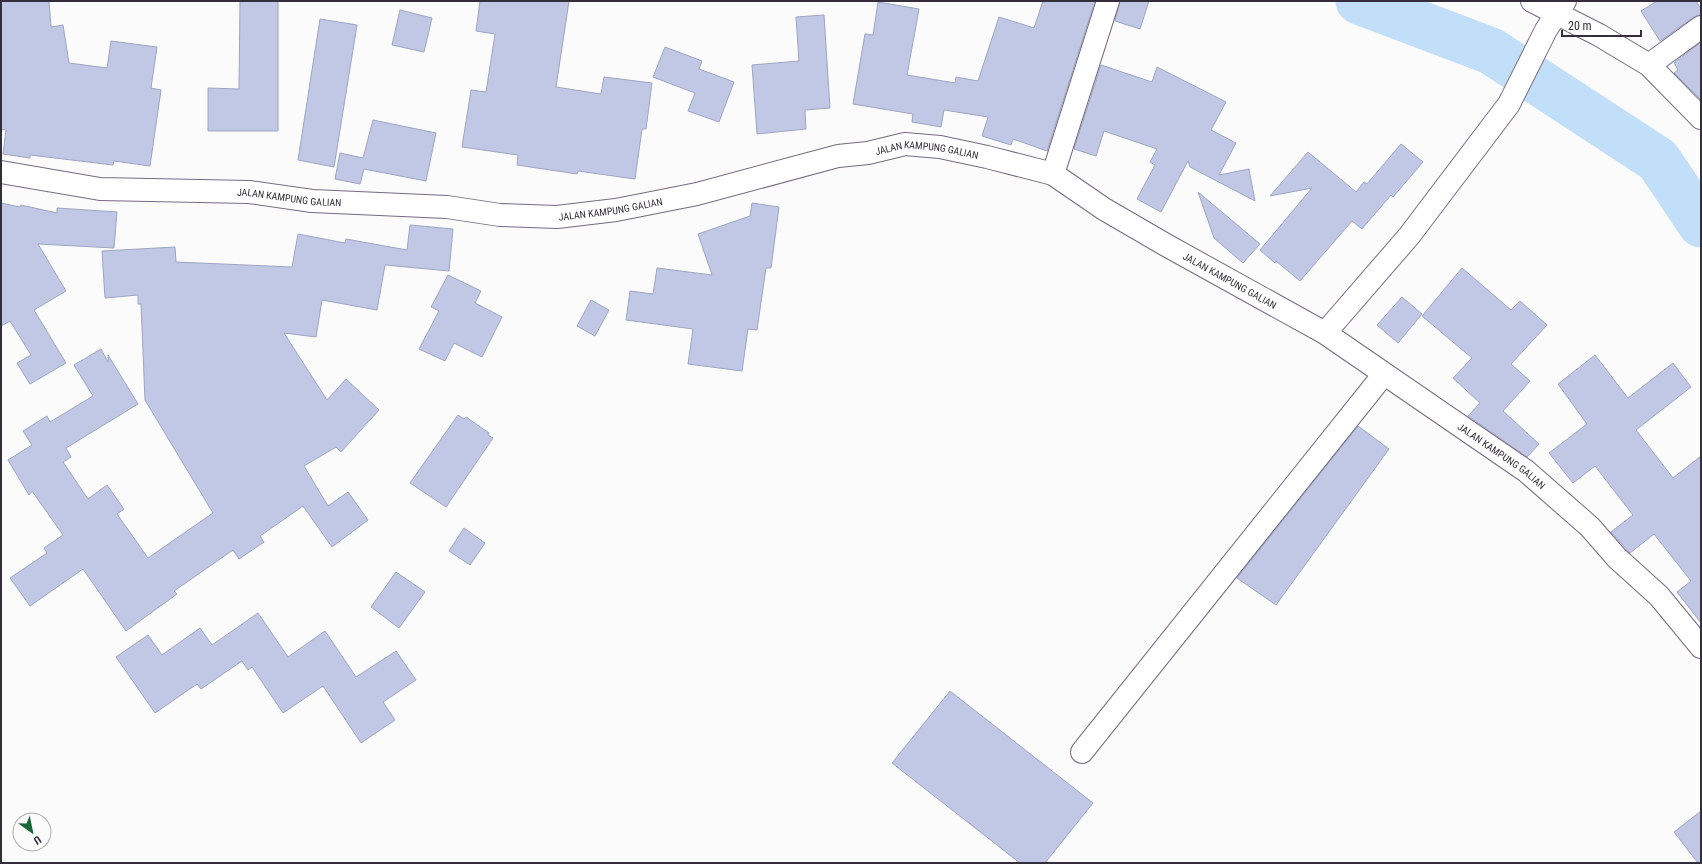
<svg xmlns="http://www.w3.org/2000/svg" width="1702" height="864" viewBox="0 0 1702 864" font-family="'Roboto Condensed',sans-serif">
<rect width="100%" height="100%" fill="#fbfbfb"/>
<g fill="none" stroke-linecap="round" stroke-linejoin="round">
<!-- river -->
<path stroke="#c1dff8" stroke-width="47" d="M 1359,1 L 1491,51 L 1658,160 L 1701,224"/>
</g>
<!-- building -->
<path fill="#c0c8e6" stroke="#9ea5c2" d="M 1,1 L 49,1 L 51,27 L 63,25 L 69,63 L 107,68 L 111,41 L 157,47 L 151,88 L 161,90 L 150,166 L 114,161 L 113,165 L 30,155 L 30,158 L 3,154 L 6,130 L 1,129 Z
M 240,1 L 278,1 L 278,131 L 208,131 L 208,88 L 239,89 Z
M 480,1 L 569,1 L 556,87 L 601,94 L 604,77 L 652,83 L 646,129 L 642,129 L 635,179 L 578,171 L 577,174 L 517,165 L 518,155 L 462,147 L 471,90 L 486,92 L 495,34 L 476,31 Z
M 1043,1 L 1095,1 L 1047,151 L 1013,139 L 1011,145 L 982,136 L 988,117 L 944,110 L 941,127 L 912,122 L 913,114 L 853,104 L 865,34 L 873,35 L 878,2 L 919,9 L 907,75 L 955,83 L 956,77 L 978,81 L 999,17 L 1034,28 Z
M 1120,1 L 1149,1 L 1140,29 L 1115,21 Z
M 1657,1 L 1696,1 L 1701,9 L 1701,15 L 1694,17 L 1660,41 L 1641,11 Z
M 400,10 L 432,18 L 424,52 L 392,45 Z
M 824,15 L 830,108 L 805,110 L 806,129 L 757,134 L 752,65 L 799,61 L 796,17 Z
M 320,19 L 357,25 L 334,167 L 298,160 Z
M 1701,42 L 1701,100 L 1674,73 L 1678,70 L 1674,63 Z
M 665,47 L 702,61 L 699,69 L 734,82 L 719,122 L 688,111 L 695,93 L 653,77 Z
M 1101,65 L 1152,82 L 1157,67 L 1226,102 L 1211,130 L 1236,143 L 1219,175 L 1249,169 L 1255,201 L 1190,167 L 1188,161 L 1161,212 L 1137,199 L 1155,165 L 1150,162 L 1157,149 L 1104,131 L 1096,156 L 1074,149 Z
M 373,120 L 436,133 L 426,181 L 364,169 L 360,184 L 335,179 L 340,153 L 363,158 Z
M 1401,144 L 1423,162 L 1393,197 L 1391,195 L 1362,229 L 1352,221 L 1300,281 L 1276,261 L 1275,263 L 1260,250 L 1312,188 L 1270,196 L 1308,152 L 1356,192 L 1364,182 L 1367,184 Z
M 1198,192 L 1260,244 L 1243,263 L 1214,238 Z
M 1,203 L 20,207 L 21,205 L 57,213 L 57,208 L 117,212 L 114,248 L 38,244 L 66,291 L 34,310 L 66,363 L 30,384 L 17,363 L 31,355 L 10,321 L 1,326 Z
M 752,203 L 779,207 L 771,268 L 766,268 L 757,330 L 748,329 L 742,371 L 688,364 L 693,329 L 626,320 L 630,291 L 653,294 L 657,268 L 712,275 L 698,234 L 750,216 Z
M 410,225 L 453,229 L 449,271 L 385,265 L 377,310 L 322,300 L 316,337 L 284,333 L 327,400 L 346,379 L 379,410 L 341,452 L 336,447 L 304,466 L 328,506 L 348,492 L 368,520 L 332,547 L 303,506 L 260,536 L 264,542 L 239,559 L 233,550 L 174,591 L 177,594 L 126,631 L 83,569 L 30,606 L 10,578 L 47,553 L 44,548 L 63,535 L 32,491 L 29,495 L 8,460 L 32,445 L 23,431 L 47,416 L 50,422 L 93,396 L 74,365 L 101,349 L 108,362 L 108,355 L 138,404 L 66,448 L 71,457 L 63,462 L 88,499 L 107,485 L 124,509 L 117,514 L 148,558 L 213,513 L 145,400 L 141,304 L 138,304 L 138,295 L 105,298 L 102,251 L 175,247 L 176,262 L 292,267 L 298,234 L 345,243 L 346,239 L 407,250 Z
M 1462,268 L 1511,310 L 1520,301 L 1547,325 L 1511,364 L 1530,381 L 1503,411 L 1539,444 L 1527,457 L 1468,416 L 1480,403 L 1453,378 L 1472,358 L 1422,316 Z
M 448,275 L 481,291 L 475,303 L 502,317 L 482,357 L 454,343 L 445,361 L 419,349 L 439,311 L 431,307 Z
M 1402,297 L 1422,314 L 1398,343 L 1377,325 Z
M 591,300 L 609,310 L 595,336 L 577,326 Z
M 1595,355 L 1628,398 L 1673,363 L 1691,387 L 1636,430 L 1673,478 L 1701,456 L 1701,623 L 1677,592 L 1691,581 L 1654,534 L 1630,553 L 1611,532 L 1633,515 L 1595,466 L 1573,483 L 1549,453 L 1587,424 L 1558,384 Z
M 458,415 L 464,419 L 466,417 L 489,433 L 488,435 L 493,438 L 446,507 L 410,483 Z
M 1358,426 L 1389,449 L 1276,605 L 1237,578 Z
M 464,528 L 485,543 L 470,565 L 449,551 Z
M 396,572 L 425,592 L 399,628 L 371,607 Z
M 258,613 L 288,657 L 325,631 L 356,677 L 396,651 L 416,680 L 383,702 L 395,720 L 361,743 L 323,686 L 283,713 L 252,667 L 248,670 L 242,661 L 201,689 L 197,684 L 155,713 L 116,657 L 148,635 L 162,655 L 200,628 L 212,645 Z
M 950,691 L 1093,803 L 1045,863 L 1020,863 L 892,763 Z
M 1701,811 L 1701,863 L 1698,863 L 1674,832 Z"/>
<g fill="none" stroke-linecap="round" stroke-linejoin="round">
<defs>
<path id="minor" d="M 1532,1 L 1599,35 L 1649,65 L 1701,118
M 1649,65 L 1701,27
M 1053,174 L 1108,1
M 1325,333 L 1409,236 L 1509,104 L 1546,30 L 1565,1
M 1082,752 L 1384,374"/>
<g id="major">
<path id="s1" d="M 1,172 L 100,189 L 249,192 L 312,201 L 447,207 L 500,215 L 557,217 L 616,210 L 697,194 L 838,156 L 868,153 L 905,144 L 940,147 L 987,157 L 1053,174 L 1104,209 L 1166,245 L 1325,333 L 1526,471 L 1590,527 L 1617,558 L 1659,596 L 1701,647"/>
</g>
</defs>
<!-- minor casing -->
<use href="#minor" stroke="#766a84" stroke-width="24"/>
<!-- major casing -->
<use href="#major" stroke="#766a84" stroke-width="24"/>
<!-- minor -->
<use href="#minor" stroke="#fff" stroke-width="22"/>
<!-- major -->
<use href="#major" stroke="#fff" stroke-width="22"/>
</g>
<g text-anchor="middle" stroke-width="4" stroke-linejoin="round" paint-order="stroke">
<!-- street labels -->
<g font-size="10" fill="#332e39" stroke="#fbfbfb">
<text dy="4" stroke="none"><textPath href="#s1" startOffset="937">JALAN KAMPUNG GALIAN</textPath></text>
<text dy="4" stroke="none"><textPath href="#s1" startOffset="290">JALAN KAMPUNG GALIAN</textPath></text>
<text dy="4" stroke="none"><textPath href="#s1" startOffset="613">JALAN KAMPUNG GALIAN</textPath></text>
<text dy="4" stroke="none"><textPath href="#s1" startOffset="1273">JALAN KAMPUNG GALIAN</textPath></text>
<text dy="4" stroke="none"><textPath href="#s1" startOffset="1597">JALAN KAMPUNG GALIAN</textPath></text>
</g>
</g>
<!-- border -->
<rect width="1702" height="864" fill="none" stroke="#332e39" stroke-width="4"/>
<!-- north arrow -->
<g transform="translate(32 832) rotate(147)"><circle r="19" fill="#fbfbfb" stroke="#aba9ad"/>
<path d="M0-3L7 15L0 10L-7 15Z" fill="#186737"/>
<text y="-6" font-size="11" font-weight="bold" text-anchor="middle" fill="#332e39">U</text>
</g>
<!-- scale -->
<path d="M1562 30v6h79v-6" fill="none" stroke="#332e39" stroke-width="2"/>
<text x="1568" y="30" font-size="12" fill="#332e39" stroke="#fbfbfb" stroke-width="3" paint-order="stroke">20 m</text>
</svg>
